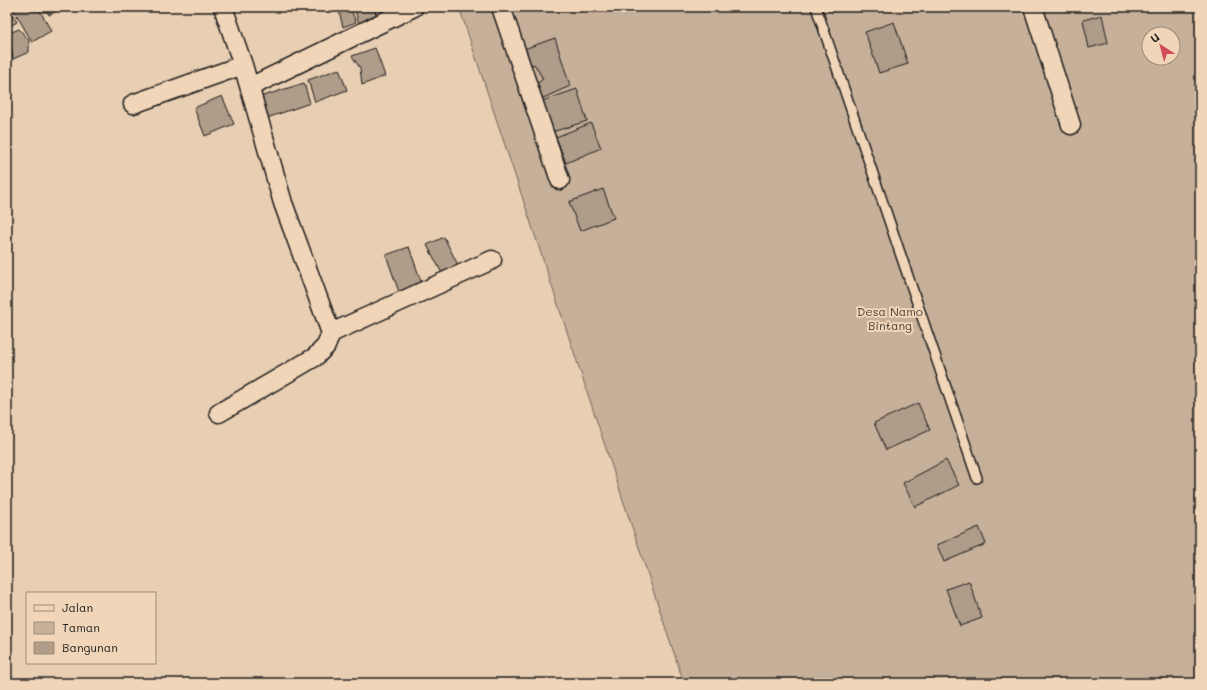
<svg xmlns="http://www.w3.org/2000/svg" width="1207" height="690" font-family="Mali,sans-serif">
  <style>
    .green { fill: #c7b099; stroke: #72665a; fill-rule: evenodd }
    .building { fill: #af9c89; stroke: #1c1c1c }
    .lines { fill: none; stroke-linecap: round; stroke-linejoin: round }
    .lane-casing { stroke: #1c1c1c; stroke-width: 12 }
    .street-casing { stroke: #1c1c1c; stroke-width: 21 }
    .lane { stroke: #f1d5b8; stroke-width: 9 }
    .street { stroke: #f1d5b8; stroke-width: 18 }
    .labels { text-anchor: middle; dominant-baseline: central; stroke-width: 4; stroke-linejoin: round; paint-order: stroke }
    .park-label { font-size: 12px; fill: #47413b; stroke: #f1d5b8 }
  </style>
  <rect width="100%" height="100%" fill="#e8ceb2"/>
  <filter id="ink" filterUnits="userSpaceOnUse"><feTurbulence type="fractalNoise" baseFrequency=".025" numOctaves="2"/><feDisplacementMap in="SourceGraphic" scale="8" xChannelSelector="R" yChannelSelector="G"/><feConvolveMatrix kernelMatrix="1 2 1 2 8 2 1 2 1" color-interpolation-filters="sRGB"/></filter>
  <g filter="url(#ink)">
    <path class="green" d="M 459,7 L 1200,7 L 1200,683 L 684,683 ZM 1149,34 L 1173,34 L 1173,58 L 1149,58 Z"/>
    <path class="building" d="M 7,7 L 8,7 L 17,22 L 7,28 Z
      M 12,7 L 38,7 L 51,31 L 32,42 Z
      M 45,7 L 64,7 L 49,15 Z
      M 338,7 L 350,7 L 356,22 L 343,27 Z
      M 354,7 L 374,7 L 377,18 L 359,24 Z
      M 1102,15 L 1108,43 L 1089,48 L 1083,20 Z
      M 894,22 L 908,64 L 879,73 L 865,32 Z
      M 19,29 L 29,40 L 29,52 L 13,59 L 11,46 L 7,41 L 7,34 Z
      M 555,38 L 570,86 L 541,99 L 535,85 L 543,79 L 535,65 L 529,64 L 524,49 Z
      M 375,48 L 385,76 L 362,85 L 360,68 L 352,56 Z
      M 339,69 L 347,90 L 315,102 L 308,80 Z
      M 304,83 L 310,103 L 267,118 L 260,97 Z
      M 577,89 L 587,121 L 552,132 L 542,101 Z
      M 222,96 L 234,124 L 205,136 L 194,108 Z
      M 591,123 L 601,148 L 566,163 L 556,137 Z
      M 603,189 L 614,218 L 580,231 L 569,202 Z
      M 444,237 L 460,269 L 444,277 L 427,245 Z
      M 409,247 L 423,287 L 400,295 L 386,255 Z
      M 918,403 L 930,430 L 886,450 L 874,423 Z
      M 946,460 L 959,485 L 915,507 L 903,483 Z
      M 979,527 L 986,544 L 944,562 L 937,545 Z
      M 969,581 L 982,618 L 960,626 L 946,589 Z"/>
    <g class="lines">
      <g class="lane-casing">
        <path id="lane" d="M 816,7 L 977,478"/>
      </g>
      <g class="street-casing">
        <path id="street" d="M 501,7 L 560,180
          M 1033,7 L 1071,125
          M 250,87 L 414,7
          M 133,104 L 243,65
          M 331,333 L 492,260
          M 219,413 L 315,357 L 326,346 L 331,333 L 283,203 L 243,65 L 223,7"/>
      </g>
      <use href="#lane" class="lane"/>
      <use href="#street" class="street"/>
    </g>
  </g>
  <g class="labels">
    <g class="park-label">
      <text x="890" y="311">Desa Namo<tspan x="890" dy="14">Bintang</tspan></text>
    </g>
  </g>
  <rect width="1207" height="690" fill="none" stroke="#f1d5b8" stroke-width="24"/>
  <rect x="12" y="12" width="1183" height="666" fill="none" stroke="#1c1c1c" stroke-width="1.5" filter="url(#ink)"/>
  <rect x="26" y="592" width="130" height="72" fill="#f1d5b8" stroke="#9c8b7a"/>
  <rect x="34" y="605" width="20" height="6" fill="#f1d5b8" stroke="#9c8b7a"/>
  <text x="62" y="612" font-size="12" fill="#1c1c1c">Jalan</text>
  <rect x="34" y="622" width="20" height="12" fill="#c7b099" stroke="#9c8b7a"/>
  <text x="62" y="632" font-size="12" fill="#1c1c1c">Taman</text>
  <rect x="34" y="642" width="20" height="12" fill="#af9c89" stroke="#9c8b7a"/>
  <text x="62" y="652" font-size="12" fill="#1c1c1c">Bangunan</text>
  <g transform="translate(1161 46) rotate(324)"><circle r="19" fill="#f1d5b8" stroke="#9c8b7a"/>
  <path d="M0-3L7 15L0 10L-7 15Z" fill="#d1495b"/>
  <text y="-6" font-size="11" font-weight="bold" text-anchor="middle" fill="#1c1c1c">U</text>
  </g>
</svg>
